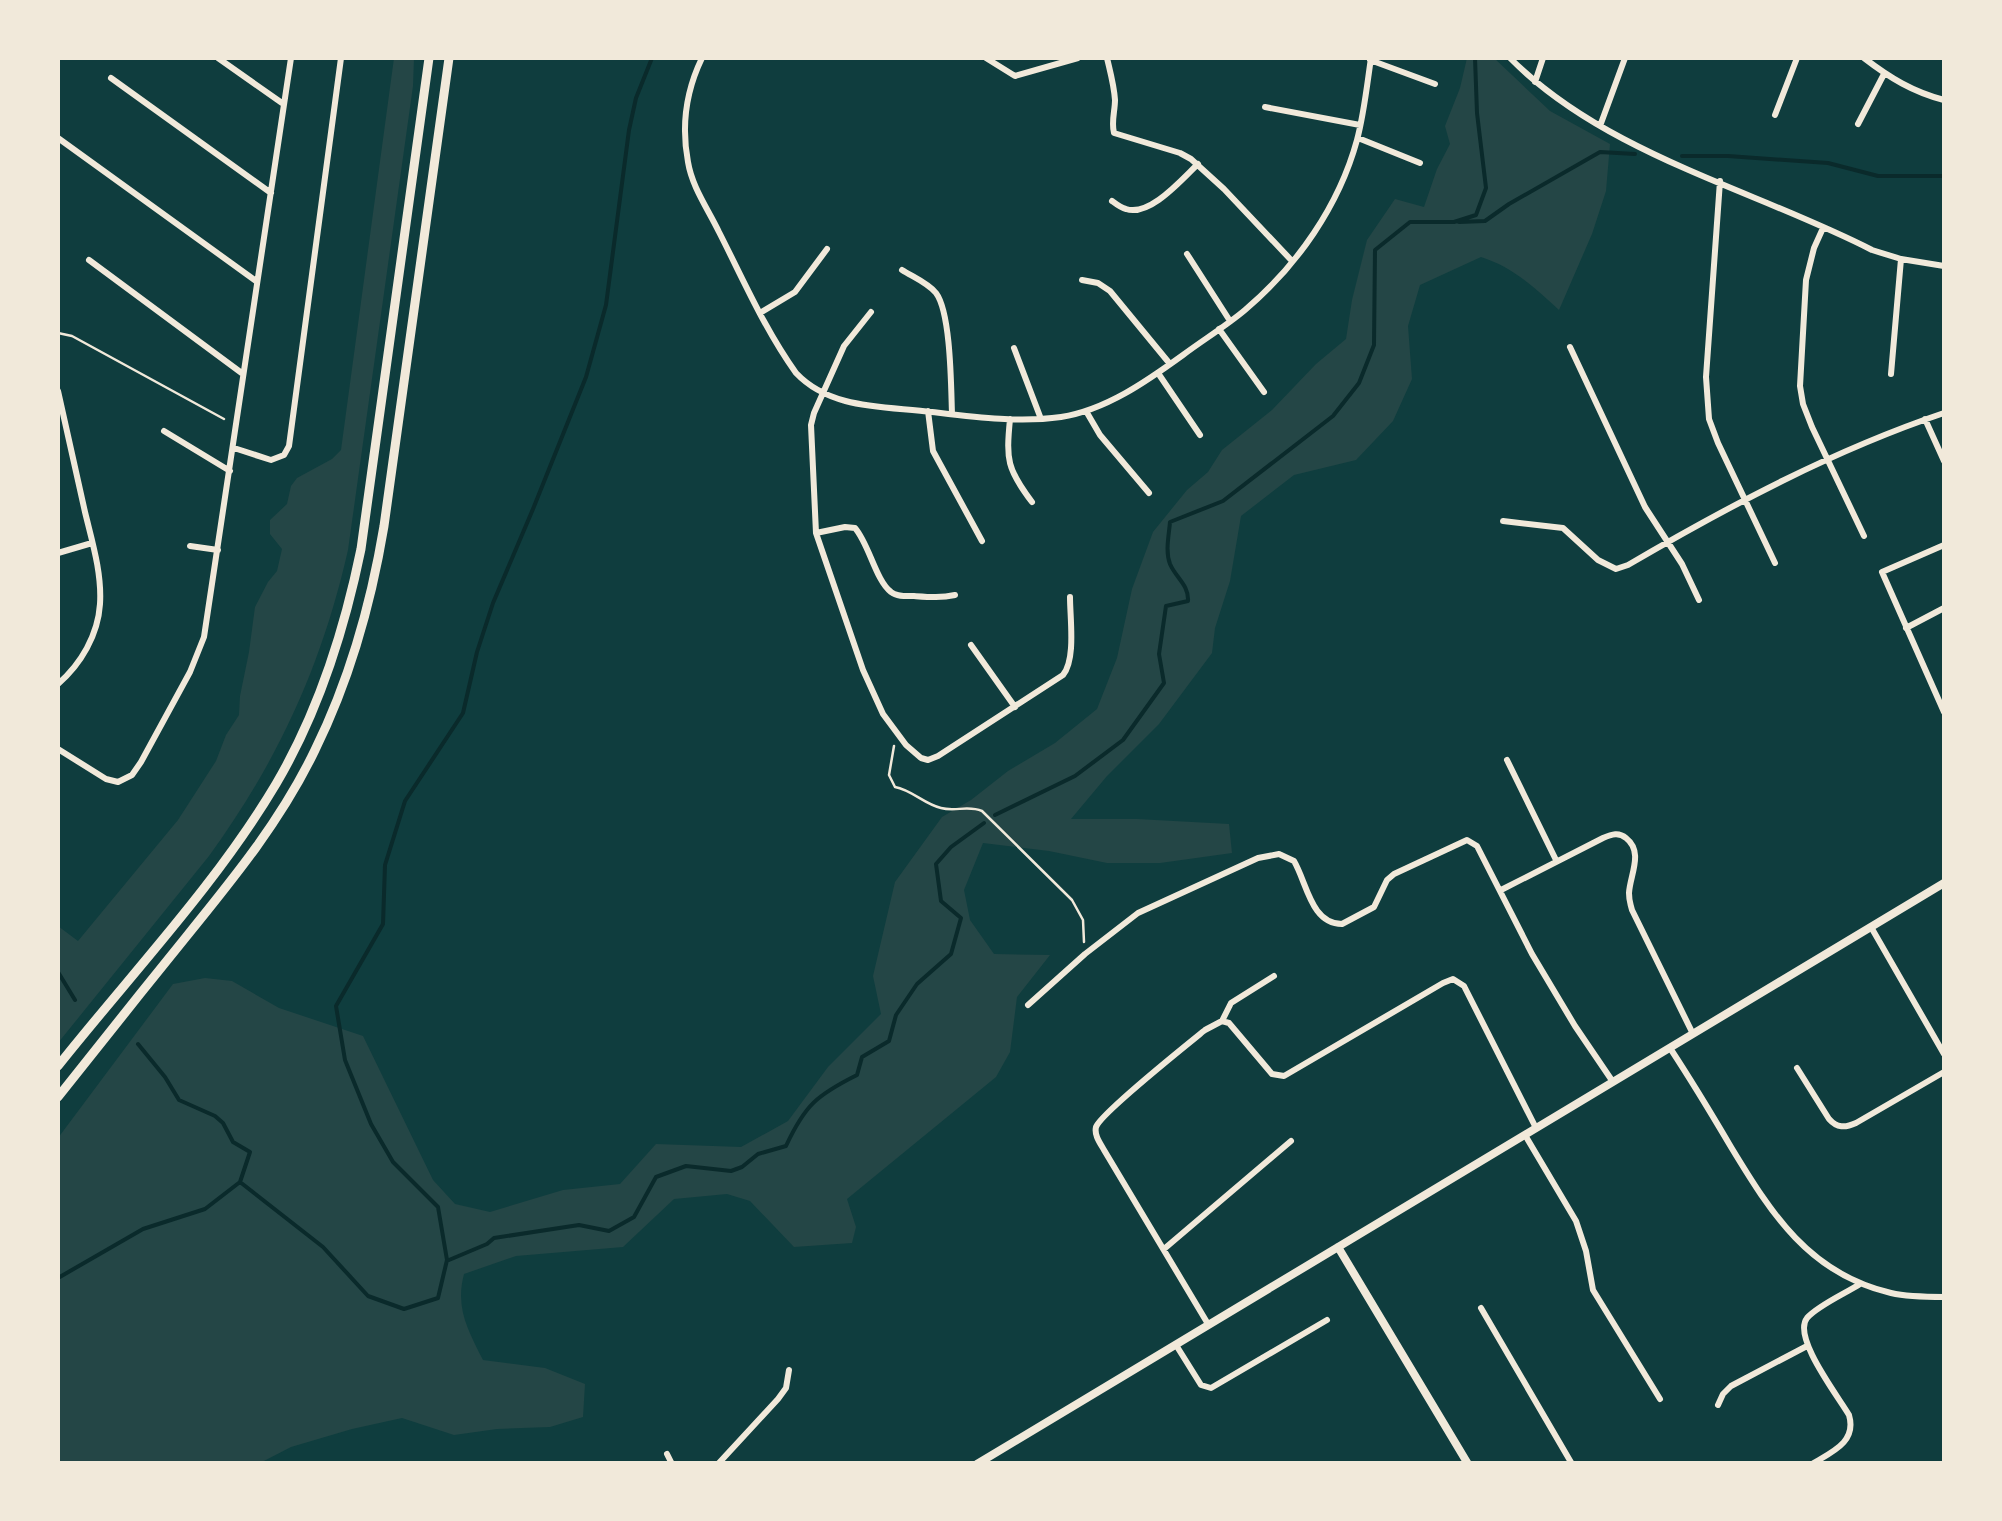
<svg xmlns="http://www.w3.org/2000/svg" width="2002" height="1521" font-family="'Alegreya Sans',sans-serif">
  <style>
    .green { fill: #244646 }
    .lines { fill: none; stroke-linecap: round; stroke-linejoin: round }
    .stream { stroke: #0a2a2b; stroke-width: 4 }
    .path { stroke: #f1e9da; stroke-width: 2.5 }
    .minor { stroke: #f1e9da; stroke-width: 6 }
    .tertiary { stroke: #f1e9da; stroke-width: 8 }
    .primary { stroke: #f1e9da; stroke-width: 9 }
  </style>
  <rect width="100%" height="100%" fill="#0f3d3e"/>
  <path class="green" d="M 394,58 L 414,58 L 413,86 L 348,550 C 322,665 278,761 209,856 L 58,1043 L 58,926 L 78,941 L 178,820 L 216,761 L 226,735 L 239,715 L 240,696 L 249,652 L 255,607 L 268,582 L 277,571 L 282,549 L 270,534 L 270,520 L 287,504 L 291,486 L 297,478 L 332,459 L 341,450 Z
    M 1467,58 L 1494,58 L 1550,111 L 1610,144 L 1606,191 L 1592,234 L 1559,310 C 1535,288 1513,267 1481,257 L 1420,285 L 1408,326 L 1412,379 L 1393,421 L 1356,460 L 1294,475 L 1241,516 L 1230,581 L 1215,628 L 1212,653 L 1159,724 L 1107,776 L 1071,819 L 1137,819 L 1229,824 L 1232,853 L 1160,863 L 1107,863 L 1049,851 L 983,843 L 964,890 L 970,920 L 994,954 L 1050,955 L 1017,997 L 1010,1052 L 996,1077 L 847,1199 L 856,1227 L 852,1243 L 794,1247 L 750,1201 L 727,1194 L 674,1199 L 623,1247 L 516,1256 L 464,1274 C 455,1308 468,1330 483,1360 L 545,1368 L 585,1384 L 583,1417 L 550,1427 L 497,1429 L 454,1435 L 402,1418 L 352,1429 L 291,1447 L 260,1463 L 58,1463 L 58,1138 L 173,984 L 205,978 L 232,981 L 279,1008 L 363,1036 L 433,1180 L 455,1204 L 490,1212 L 563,1190 L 620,1184 L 656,1144 L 741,1147 L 788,1121 L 828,1067 L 881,1014 L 873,976 L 895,882 L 942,817 L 971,800 L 1008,771 L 1055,743 L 1097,709 L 1117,658 L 1132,589 L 1153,532 L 1187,490 L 1208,472 L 1222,450 L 1272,410 L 1316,364 L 1346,339 L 1352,300 L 1367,240 L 1395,199 L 1424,207 L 1437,169 L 1450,144 L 1445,126 L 1460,88 Z"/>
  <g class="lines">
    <path class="stream" d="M 1682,156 L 1728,156 L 1828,163 L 1878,176 L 1944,176
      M 1459,222 L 1485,221 L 1509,204 L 1600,152 L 1635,154
      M 995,815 L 1075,776 L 1123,740 L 1164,683 L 1159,654 L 1166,606 L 1188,601 C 1189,585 1176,578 1170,564 C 1165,551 1169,535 1170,522 L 1223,501 L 1333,416 L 1359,383 L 1374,345 L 1375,250 L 1410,222 L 1454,222 L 1476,215 L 1486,188 L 1477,113 L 1475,58
      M 58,972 L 75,1000
      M 138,1044 L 165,1077 L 179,1100 L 215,1116 L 223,1123 L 233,1142 L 250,1152 L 240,1182
      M 449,1260 L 487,1244 L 494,1238 L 579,1225 L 609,1231 L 634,1217 L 656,1177 L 686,1166 L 731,1171 L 742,1167 L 758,1154 L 786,1146 C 805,1105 817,1095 857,1075 L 862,1057 L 889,1041 L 896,1015 L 917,984 L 951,954 L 961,918 L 941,901 L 936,864 L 951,847 L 984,823
      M 58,1278 L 143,1229 L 205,1209 L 240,1182 L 323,1247 L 368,1296 L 404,1309 L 438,1298 L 447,1260 L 438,1207 L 393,1162 L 371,1124 L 345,1060 L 336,1006 L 383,924 L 385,865 L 405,801 L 463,713 L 477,652 L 493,603 L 533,509 L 586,377 L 606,305 L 629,130 L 636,98 L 652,58"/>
    <path class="path" d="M 58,333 L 72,336 L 224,419
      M 894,746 L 889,775 L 895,787 C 912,790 924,804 941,808 C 955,812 968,805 982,811 L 1072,900 L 1083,920 L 1084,942"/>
    <path class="minor" d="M 218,58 L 282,103
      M 702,58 C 686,91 681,125 688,162 C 692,187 708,209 719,232 C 743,279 765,330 796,373 C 831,410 885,406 932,412 C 974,417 1019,423 1061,417 C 1106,410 1147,381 1183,355 C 1203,340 1226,326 1245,310 C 1297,266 1339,206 1357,140 C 1364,114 1367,85 1371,58
      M 986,58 L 1015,76 L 1078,58
      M 1107,58 C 1110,71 1114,85 1115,100 C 1115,111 1111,122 1114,133 L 1180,153 L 1191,159 L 1224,189 L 1292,261
      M 1510,58 C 1605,154 1753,189 1872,250 L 1901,259 L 1944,266
      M 1864,58 C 1890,78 1913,92 1944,100
      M 1370,60 L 1435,84
      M 111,78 L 271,193
      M 1535,82 L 1543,58
      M 1265,107 L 1360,125
      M 1775,115 L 1797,58
      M 1858,124 L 1884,74
      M 1600,126 L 1625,58
      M 58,138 L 256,281
      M 1358,138 L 1420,163
      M 1720,181 L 1706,377 L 1709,419 L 1718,443 L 1775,563
      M 1112,201 C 1116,204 1121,208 1126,209 C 1150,217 1182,179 1198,164
      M 1823,228 L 1814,248 L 1806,280 L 1800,386 L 1803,404 L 1812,427 L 1864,536
      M 1187,254 L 1230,321
      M 89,260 L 243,374
      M 902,270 C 913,277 928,283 936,293 C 951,313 951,387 952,414
      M 1082,280 L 1098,283 L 1110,291 L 1170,364
      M 871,312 L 844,346 L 814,413 L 811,425 L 816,533 L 863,670 L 883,714 L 906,745 L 921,758 L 928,760 L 938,756 L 1063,675 C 1076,659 1070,619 1070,597
      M 760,313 L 795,292 L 827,249
      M 1219,329 L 1264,392
      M 1570,347 L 1645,507 L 1682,564 L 1699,600
      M 1014,348 L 1041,419
      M 1158,373 L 1200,435
      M 1891,374 L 1901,259
      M 58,391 C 67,431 76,472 85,512 C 92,541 102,573 100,604 C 98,635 81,664 58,684
      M 928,411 L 933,451 L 982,541
      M 1086,411 L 1100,435 L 1149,493
      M 1010,419 C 1006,460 1007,469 1032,502
      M 1925,419 L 1944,461
      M 164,431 L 230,471
      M 234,448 L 271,460 L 284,455 L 289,446 L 341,58
      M 1503,521 L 1563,528 L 1598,560 L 1616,569 L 1628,565 C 1729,506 1834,450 1944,413
      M 816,533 L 845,527 L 855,528 C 869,544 876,581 891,592 C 897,597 907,596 914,596 C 929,597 941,598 955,595
      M 1944,545 L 1882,572 L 1944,712
      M 190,546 L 218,550
      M 58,553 L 92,543
      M 1906,628 L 1944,608
      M 971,645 L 1015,707
      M 58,749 L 106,779 L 118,782 L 132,775 L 141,762 L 190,672 L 204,637 L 291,58
      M 1507,760 L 1556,860
      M 1501,890 L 1603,838 C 1612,834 1619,832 1626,838 C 1644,852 1630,875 1629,893 C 1629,901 1630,902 1632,910 L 1693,1034
      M 1871,927 L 1944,1054
      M 1028,1005 L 1085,954 L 1138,913 L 1258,858 L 1279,854 L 1294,861 C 1307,883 1311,924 1342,924 L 1374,907 L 1387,880 L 1394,874 L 1467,840 L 1477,846 L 1532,954 L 1575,1026 L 1613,1082
      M 1222,1021 L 1231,1003 L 1274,976
      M 1670,1048 C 1691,1080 1711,1113 1731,1147 C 1771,1213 1809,1274 1891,1293 C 1908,1297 1927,1297 1944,1297
      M 1797,1068 L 1829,1119 C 1837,1128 1845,1128 1856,1123 L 1944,1072
      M 1525,1135 L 1576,1221 L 1586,1251 L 1593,1290 L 1660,1399
      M 1164,1249 L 1291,1141
      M 1481,1308 L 1572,1464
      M 1208,1324 L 1104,1150 C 1100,1143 1094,1135 1096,1127 C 1100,1114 1189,1043 1205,1030 L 1222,1021 L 1229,1023 L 1272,1074 L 1284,1076 L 1443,983 L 1453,979 L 1464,986 L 1536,1128
      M 1176,1345 L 1201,1385 L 1211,1388 L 1327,1320
      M 1718,1405 L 1723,1394 L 1731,1386 L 1807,1346
      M 667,1454 L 672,1464
      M 718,1464 L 778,1399 L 786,1388 L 789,1370
      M 1812,1464 C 1832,1452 1857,1442 1849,1415 C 1838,1396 1792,1337 1807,1318 C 1817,1306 1846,1293 1860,1284"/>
    <path class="tertiary" d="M 1338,1247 L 1468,1464
      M 977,1464 L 1944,883"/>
    <path class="primary" d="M 58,1066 C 131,974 216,885 276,784 C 319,711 344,632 361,549 L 429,58
      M 58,1097 C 100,1044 143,990 186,937 C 234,878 282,819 315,750 C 350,679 371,604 384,526 L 449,58"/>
  </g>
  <rect width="2002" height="1521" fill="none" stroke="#f1e9da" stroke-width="120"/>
</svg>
